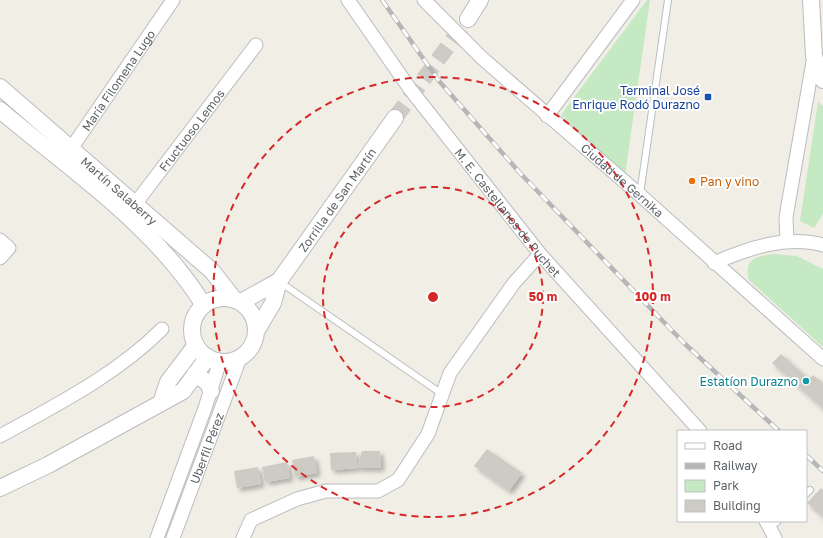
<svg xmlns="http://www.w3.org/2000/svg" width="823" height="538" font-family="'Golos Text',sans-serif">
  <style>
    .green { fill: #c5e9c2 }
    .building { fill: #cecbc5; filter: url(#shadow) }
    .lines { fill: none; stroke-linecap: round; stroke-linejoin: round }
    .tertiary-tunnel { stroke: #cccbc6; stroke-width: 16; stroke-dasharray: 16 8; stroke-linecap: butt }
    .service-casing { stroke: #b9bcc0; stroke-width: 8 }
    .minor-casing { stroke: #b9bcc0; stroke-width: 15 }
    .tertiary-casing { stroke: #b9bcc0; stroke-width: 18 }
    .service { stroke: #fff; stroke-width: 6 }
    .minor { stroke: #fff; stroke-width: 13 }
    .tertiary { stroke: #fff; stroke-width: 16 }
    .rail-casing { stroke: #b5b6b7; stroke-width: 4.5 }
    .rail { stroke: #fff; stroke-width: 3; stroke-dasharray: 9; stroke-linecap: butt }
    .ring { fill: none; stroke: #d62828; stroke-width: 2; stroke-dasharray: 7 5 }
    .transit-dot { fill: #1a4fb4; stroke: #fff; stroke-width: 1.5 }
    .food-dot { fill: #e8710a; stroke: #fff; stroke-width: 1.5 }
    .culture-dot { fill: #0f9aa8; stroke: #fff; stroke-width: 1.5 }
    .labels { text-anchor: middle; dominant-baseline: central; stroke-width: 4; stroke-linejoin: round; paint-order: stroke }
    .street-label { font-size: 12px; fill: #5e6367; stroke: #fff }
    .transit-label { font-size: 12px; fill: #164399; stroke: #fff; text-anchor: end }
    .food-label { font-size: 12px; fill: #c56008; stroke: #fff; text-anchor: start }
    .culture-label { font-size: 12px; fill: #0d838f; stroke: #fff; text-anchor: end }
    .centre { fill: #d62828; stroke: #fff; stroke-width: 2 }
    .ring-label { font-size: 12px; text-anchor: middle; font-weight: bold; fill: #d62828; stroke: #fff; stroke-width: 4; stroke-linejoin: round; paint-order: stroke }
  </style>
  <defs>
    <filter id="shadow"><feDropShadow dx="3.5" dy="3.5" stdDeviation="2" flood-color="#0004"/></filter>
  </defs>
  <rect width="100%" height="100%" fill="#f1eee6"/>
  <path class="green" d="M 647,0 L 650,0 L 625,175 L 561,115 Z
    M 818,102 L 823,106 L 823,214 L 814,228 L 800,221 Z
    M 774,254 L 797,256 L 823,269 L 823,347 L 749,280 C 743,259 757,256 774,254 Z"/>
  <path class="building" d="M 781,354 L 809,379 L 813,375 L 823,383 L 823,409 L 772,363 Z
    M 487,449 L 522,473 L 509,491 L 474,466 Z
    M 362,451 L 380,451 L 381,468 L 357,468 Z
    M 356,452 L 357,468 L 331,470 L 330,453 Z
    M 314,456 L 317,473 L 295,477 L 292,460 Z
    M 287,462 L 290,478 L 265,482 L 262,467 Z
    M 258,467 L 261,484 L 237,488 L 234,471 Z
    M 821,488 L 823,490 L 823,517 L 807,503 Z"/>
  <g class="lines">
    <path class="tertiary-tunnel" d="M 395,118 L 468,19"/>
    <g class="service-casing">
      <path id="service" d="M 640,194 L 668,0
        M 280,282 L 442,394
        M 806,494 L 810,490
        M 770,528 L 778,521"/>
    </g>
    <g class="minor-casing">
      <g id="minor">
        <path id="s1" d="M 348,0 L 410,89 L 540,254 L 700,431"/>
        <path id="s2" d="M 424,0 L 482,58 L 640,195 L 823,359"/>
        <path d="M 547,116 L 633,0"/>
        <path id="s3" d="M 66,156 L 173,0"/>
        <path id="s4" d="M 129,212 L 256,45"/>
        <path d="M 0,240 L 9,248 L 0,258"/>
        <path d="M 787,241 L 786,217 L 814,56"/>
        <path d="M 714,263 C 749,248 786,235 823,245"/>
        <path d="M 0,436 C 56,405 116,375 162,329"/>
        <path d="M 766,521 L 775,538"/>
        <path d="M 157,538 L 205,408 L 220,361"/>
        <path id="s5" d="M 173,538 L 240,358"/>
        <path d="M 243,538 L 251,520 L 297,499 L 326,491 L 378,491 L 398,480 L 428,434 L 450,373 L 514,283 L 540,254"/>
      </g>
    </g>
    <g class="tertiary-casing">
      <g id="tertiary">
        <path d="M 811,0 L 814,56 L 823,80"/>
        <path d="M 468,19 L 480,0"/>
        <path id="s6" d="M 0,87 L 212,271 L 233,298"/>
        <path d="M 0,110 C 59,160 123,204 173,263 C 184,277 195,289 203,305"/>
        <circle cx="224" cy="330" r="32"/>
        <path d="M 241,302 L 279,281"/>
        <path id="s7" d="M 257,330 L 273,303 L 279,281 L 395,118"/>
        <path d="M 195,374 L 208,383 L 211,391"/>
        <path d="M 161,403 L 168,382 L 196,345"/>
        <path d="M 0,488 L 48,465 L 183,391 L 208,357"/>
      </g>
    </g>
    <use href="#service" class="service"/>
    <use href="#minor" class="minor"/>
    <use href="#tertiary" class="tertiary"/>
    <g class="rail-casing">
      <path id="rail" d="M 382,0 L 439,81 L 520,173 L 684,343 L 779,431
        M 806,455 L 823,471"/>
    </g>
    <use href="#rail" class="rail"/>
  </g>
  <g class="ring">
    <circle cx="433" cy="297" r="110"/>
    <circle cx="433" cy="297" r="220"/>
  </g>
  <rect class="transit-dot" x="704" y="93" width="8" height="8" rx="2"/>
  <circle class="food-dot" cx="692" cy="181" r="4"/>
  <circle class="culture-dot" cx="806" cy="381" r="4"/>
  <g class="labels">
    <g class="street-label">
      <text stroke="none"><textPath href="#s3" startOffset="92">María Filomena Lugo</textPath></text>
      <text stroke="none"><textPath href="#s4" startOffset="103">Fructuoso Lemos</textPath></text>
      <text stroke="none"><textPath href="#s2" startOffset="268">Ciudad de Gernika</textPath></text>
      <text stroke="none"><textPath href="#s6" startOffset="158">Martín Salaberry</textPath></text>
      <text stroke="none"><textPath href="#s7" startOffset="154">Zorrilla de San Martín</textPath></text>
      <text stroke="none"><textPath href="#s1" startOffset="266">M. E. Castellanos de Puchet</textPath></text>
      <text stroke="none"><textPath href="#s5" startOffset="96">Uberfil Pérez</textPath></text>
    </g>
    <g class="transit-label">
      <text x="700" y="90">Terminal José<tspan x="700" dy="14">Enrique Rodó Durazno</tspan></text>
    </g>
    <g class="food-label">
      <text x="700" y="181">Pan y vino</text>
    </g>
    <g class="culture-label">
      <text x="798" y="381">Estatíon Durazno</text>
    </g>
  </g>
  <circle cx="433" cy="297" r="6" class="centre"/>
  <g class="ring-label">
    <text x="543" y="301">50 m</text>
    <text x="653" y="301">100 m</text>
  </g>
  <rect x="677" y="430" width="130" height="92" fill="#ffffff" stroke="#bfc1c2"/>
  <rect x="685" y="443" width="20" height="6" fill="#ffffff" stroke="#bfc1c2"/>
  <text x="713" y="450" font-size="12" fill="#5e6367">Road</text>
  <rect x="685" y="463" width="20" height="6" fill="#b5b6b7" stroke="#bfc1c2"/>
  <text x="713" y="470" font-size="12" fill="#5e6367">Railway</text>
  <rect x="685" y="480" width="20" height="12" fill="#c5e9c2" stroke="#bfc1c2"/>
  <text x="713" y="490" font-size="12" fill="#5e6367">Park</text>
  <rect x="685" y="500" width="20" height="12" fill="#cecbc5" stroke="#bfc1c2"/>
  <text x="713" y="510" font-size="12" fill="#5e6367">Building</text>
</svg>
